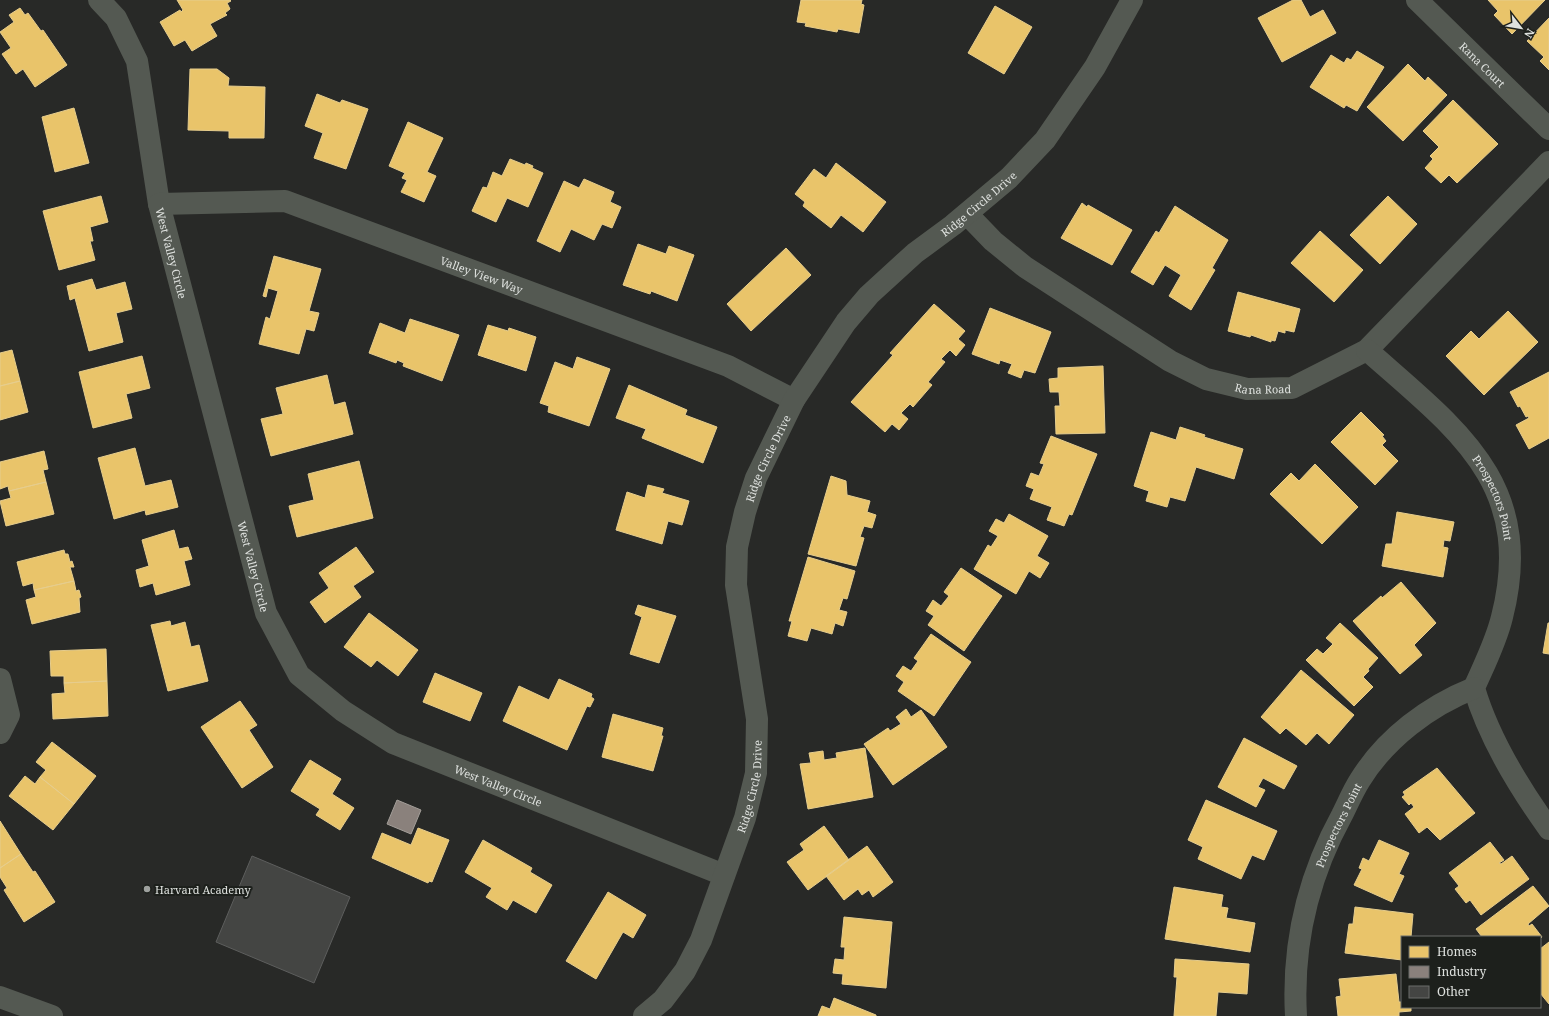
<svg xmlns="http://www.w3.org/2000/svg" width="1549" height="1016" font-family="'Noto Serif',serif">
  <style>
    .homes { fill: #e9c46a; stroke: #e6cd8d }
    .industry { fill: #8a817c; stroke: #a39e99 }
    .building { fill: #444543; stroke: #5d5e5d }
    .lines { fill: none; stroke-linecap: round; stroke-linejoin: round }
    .minor { stroke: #545952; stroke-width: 22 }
    .poi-dot { fill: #9ea19e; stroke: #1d201c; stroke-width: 1.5 }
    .labels { text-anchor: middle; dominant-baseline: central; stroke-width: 4; stroke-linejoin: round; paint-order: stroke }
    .street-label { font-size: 11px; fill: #dee1de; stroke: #1d201c }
    .poi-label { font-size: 11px; fill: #dee1de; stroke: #1d201c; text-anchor: start }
  </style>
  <rect width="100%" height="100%" fill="#282927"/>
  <path class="homes" d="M 177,0 L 230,0 L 231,1 L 227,3 L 230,9 L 225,13 L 227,15 L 210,24 L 217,36 L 192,51 L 185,40 L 174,46 L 160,22 L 180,10 L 181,12 L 183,10 Z
    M 801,0 L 862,0 L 861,4 L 864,5 L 859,33 L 838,29 L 837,32 L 805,26 L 806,23 L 797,22 Z
    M 1293,0 L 1301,0 L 1310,17 L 1323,10 L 1336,33 L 1282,62 L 1258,18 Z
    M 1488,0 L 1545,0 L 1512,34 L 1494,15 L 1498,11 Z
    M 995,6 L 1032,27 L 1004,74 L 968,53 Z
    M 20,8 L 25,15 L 28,13 L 41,31 L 43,30 L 67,65 L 35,87 L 23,69 L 16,74 L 2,54 L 11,48 L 0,32 L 14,22 L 9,15 Z
    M 1549,18 L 1549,70 L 1540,61 L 1544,57 L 1527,41 Z
    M 1357,51 L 1384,67 L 1357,111 L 1346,105 L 1344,108 L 1310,87 L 1331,55 L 1344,63 L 1347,58 L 1351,60 Z
    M 1408,64 L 1425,81 L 1428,77 L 1447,95 L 1403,141 L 1367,107 Z
    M 190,69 L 217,69 L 229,78 L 228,86 L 265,87 L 264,138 L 229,138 L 229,131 L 188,130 Z
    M 317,94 L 340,103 L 342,100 L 368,109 L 346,169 L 314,158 L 323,133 L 305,126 Z
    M 1453,100 L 1498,144 L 1457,183 L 1449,175 L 1441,183 L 1425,168 L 1433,159 L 1430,156 L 1439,147 L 1423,131 Z
    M 74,108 L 89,163 L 55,172 L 42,117 Z
    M 408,122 L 443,138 L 427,172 L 436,176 L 424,202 L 401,192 L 407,180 L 402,178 L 405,173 L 389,166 Z
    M 510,159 L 525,165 L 526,163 L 533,166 L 532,168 L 543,173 L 528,207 L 507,198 L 496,222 L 472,211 L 483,187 L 487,188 L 493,172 L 502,176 Z
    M 836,163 L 886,202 L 863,232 L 841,215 L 831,228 L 803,206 L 805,202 L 795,194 L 814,169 L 826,178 Z
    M 584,179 L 614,192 L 610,202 L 621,207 L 612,228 L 602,224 L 594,240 L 571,229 L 560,252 L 537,241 L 564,181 L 579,188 Z
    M 101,196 L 108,222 L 90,227 L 93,241 L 90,241 L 95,260 L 59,270 L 43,211 Z
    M 1388,196 L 1417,224 L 1380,264 L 1350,235 Z
    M 1082,203 L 1087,207 L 1088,205 L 1132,230 L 1112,265 L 1061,238 Z
    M 1175,206 L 1228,240 L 1212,268 L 1215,270 L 1191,310 L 1169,296 L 1181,275 L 1165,265 L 1153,285 L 1131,272 L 1156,231 L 1159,233 Z
    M 1320,231 L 1363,270 L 1334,302 L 1291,263 Z
    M 638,244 L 666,254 L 669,246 L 694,255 L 677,301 L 651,291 L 650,294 L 623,285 Z
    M 786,248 L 811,275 L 751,331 L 727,304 Z
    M 274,256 L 321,269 L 309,311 L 319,313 L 314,331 L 306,329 L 299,354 L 259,344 L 266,317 L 270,319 L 278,291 L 268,288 L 266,297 L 263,296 Z
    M 92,279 L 96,290 L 125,282 L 132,309 L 116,313 L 123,342 L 89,351 L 75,298 L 70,300 L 67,286 Z
    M 1238,292 L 1300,309 L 1294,332 L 1285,330 L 1285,333 L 1278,331 L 1275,341 L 1271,340 L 1271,342 L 1251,335 L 1250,337 L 1228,331 Z
    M 934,304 L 965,331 L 958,339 L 965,345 L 956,356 L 950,350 L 941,359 L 945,362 L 928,382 L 932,385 L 913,407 L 910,404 L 901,413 L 908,419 L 899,430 L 892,424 L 885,432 L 851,402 L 893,355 L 890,353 Z
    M 990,308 L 1051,332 L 1035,373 L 1024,370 L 1021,378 L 1008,373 L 1012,364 L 1000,360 L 999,364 L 972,354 Z
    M 1508,311 L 1538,342 L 1484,395 L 1446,356 L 1471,331 L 1479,339 Z
    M 410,319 L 459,335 L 442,381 L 403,366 L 404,363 L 397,360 L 396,363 L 369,353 L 380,323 L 405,333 Z
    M 488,325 L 508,331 L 509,328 L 536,337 L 526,371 L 478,355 Z
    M 12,350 L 20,381 L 0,386 L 0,353 Z
    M 142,356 L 150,388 L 126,394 L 132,418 L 93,428 L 79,372 Z
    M 577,357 L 610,369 L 589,426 L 548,412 L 549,406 L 540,403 L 555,362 L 573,369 Z
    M 1103,366 L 1105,433 L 1056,434 L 1055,406 L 1060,406 L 1059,392 L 1050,392 L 1049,379 L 1058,378 L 1058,368 Z
    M 1549,372 L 1549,438 L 1529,449 L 1516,425 L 1529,418 L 1528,416 L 1526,417 L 1520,406 L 1518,407 L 1510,392 Z
    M 327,375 L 334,405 L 345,402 L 353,434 L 271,456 L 261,419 L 283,414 L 276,388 Z
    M 20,381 L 28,412 L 0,420 L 0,386 Z
    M 629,385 L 687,410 L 685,415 L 717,427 L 703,463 L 642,438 L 646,429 L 616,418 Z
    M 1361,412 L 1384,435 L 1382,436 L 1386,441 L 1382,445 L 1398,461 L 1375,485 L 1331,442 Z
    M 1180,427 L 1205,435 L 1204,437 L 1243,449 L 1234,479 L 1196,467 L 1185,501 L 1170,497 L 1167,507 L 1146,501 L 1149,491 L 1134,486 L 1151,432 L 1176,440 Z
    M 1051,436 L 1097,454 L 1072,515 L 1069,514 L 1064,526 L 1047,520 L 1052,507 L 1030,499 L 1034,489 L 1026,486 L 1031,473 L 1039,476 L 1044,464 L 1040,463 Z
    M 135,448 L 145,486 L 171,480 L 178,507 L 146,515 L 145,510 L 114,519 L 98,458 Z
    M 44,451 L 48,469 L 43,470 L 46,482 L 9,491 L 8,486 L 0,489 L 0,462 Z
    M 359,461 L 373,518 L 297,537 L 289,506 L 314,500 L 308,474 Z
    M 1315,464 L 1358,507 L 1322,544 L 1270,494 L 1291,473 L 1299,481 Z
    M 831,476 L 846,481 L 847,495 L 870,501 L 867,512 L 876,515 L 872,528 L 864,526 L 860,537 L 864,538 L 856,566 L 808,554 Z
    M 46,482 L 54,514 L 6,526 L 0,501 L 11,498 L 9,491 Z
    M 648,485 L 664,489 L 662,493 L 689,501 L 682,525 L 668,521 L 662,544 L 616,530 L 627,492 L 645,498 Z
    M 1397,512 L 1454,522 L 1450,541 L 1444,540 L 1443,547 L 1448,548 L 1443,577 L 1382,566 L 1386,544 L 1392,544 Z
    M 1009,514 L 1048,536 L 1037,556 L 1049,563 L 1040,578 L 1029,571 L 1016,594 L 974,569 L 988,545 L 991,547 L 998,536 L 989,531 L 996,519 L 1004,523 Z
    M 174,530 L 179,549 L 188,547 L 192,559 L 184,561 L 190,585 L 156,595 L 153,583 L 140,587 L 136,570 L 149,566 L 142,540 Z
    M 356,547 L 374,572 L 353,586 L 361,597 L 325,623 L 310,602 L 329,588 L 319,573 Z
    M 64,550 L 65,554 L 68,554 L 70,562 L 72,561 L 74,567 L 70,567 L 74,581 L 34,590 L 33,583 L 23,586 L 17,562 Z
    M 808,557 L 855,571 L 847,599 L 843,598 L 839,610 L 847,612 L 843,626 L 835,623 L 832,634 L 811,628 L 807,641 L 788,636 L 792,621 L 789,621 Z
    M 961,568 L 1002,596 L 964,651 L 928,625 L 934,616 L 926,611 L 933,600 L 941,606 L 949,596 L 944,592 Z
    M 74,581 L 76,591 L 79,590 L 81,597 L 79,598 L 80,612 L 32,624 L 26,600 L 36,597 L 34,590 Z
    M 1401,582 L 1436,623 L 1414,645 L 1422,655 L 1400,674 L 1353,621 L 1381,596 L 1382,598 Z
    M 638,605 L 676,616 L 659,663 L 630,654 L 642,617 L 635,614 Z
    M 369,613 L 418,650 L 398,676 L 377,660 L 371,667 L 344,647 Z
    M 170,621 L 171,626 L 185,622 L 191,647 L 199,645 L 208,681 L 168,691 L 151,625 Z
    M 1340,623 L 1378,658 L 1368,669 L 1369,671 L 1363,677 L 1373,687 L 1354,706 L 1306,660 L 1317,649 L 1323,654 L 1333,644 L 1326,638 Z
    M 1548,623 L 1549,623 L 1549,654 L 1543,653 Z
    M 931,634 L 971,662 L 934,716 L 898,691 L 904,682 L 896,676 L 903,666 L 911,671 L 918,661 L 914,658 Z
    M 106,649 L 107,681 L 64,683 L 64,676 L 51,676 L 50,651 Z
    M 1301,670 L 1354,715 L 1329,744 L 1317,733 L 1306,745 L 1286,728 L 1280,734 L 1261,717 Z
    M 435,673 L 482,693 L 470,721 L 423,702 Z
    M 559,679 L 592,694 L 591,697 L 594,699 L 590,707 L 587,706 L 567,750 L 503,721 L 519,686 L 549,700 Z
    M 107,681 L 108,716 L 53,719 L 52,694 L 65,693 L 64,683 Z
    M 240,701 L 257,725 L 249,730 L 273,767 L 242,788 L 201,727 Z
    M 906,709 L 911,717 L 921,710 L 947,747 L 893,785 L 864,744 L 888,728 L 890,731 L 901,724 L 896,717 Z
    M 613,714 L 663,728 L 661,736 L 663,736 L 653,771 L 602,757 Z
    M 1244,738 L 1297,766 L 1284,789 L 1263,778 L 1258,787 L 1265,790 L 1256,807 L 1218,787 Z
    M 52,742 L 96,776 L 74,804 L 40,777 L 46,770 L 36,762 Z
    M 865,748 L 873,797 L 808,809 L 800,764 L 811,763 L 809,753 L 823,751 L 824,760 L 837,758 L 836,753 Z
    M 310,760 L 341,779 L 332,794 L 354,808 L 340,830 L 316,815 L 320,809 L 291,791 Z
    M 1437,768 L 1475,813 L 1440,840 L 1427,827 L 1419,833 L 1405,814 L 1414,807 L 1411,803 L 1409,805 L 1402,797 L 1405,795 L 1403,792 Z
    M 25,776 L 35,784 L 40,777 L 74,804 L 53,830 L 9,796 Z
    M 1206,800 L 1277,831 L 1264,860 L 1252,855 L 1241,879 L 1198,859 L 1203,847 L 1188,840 Z
    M 0,821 L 21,854 L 0,868 Z
    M 824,826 L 849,860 L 808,890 L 787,862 L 804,850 L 800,844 Z
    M 418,828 L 449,840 L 432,882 L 429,881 L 428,883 L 372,858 L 382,833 L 411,845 Z
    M 483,840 L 532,868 L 530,872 L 552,885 L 536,913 L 513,900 L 507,910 L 486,897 L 492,888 L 465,872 Z
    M 1379,840 L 1409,853 L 1399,874 L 1404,876 L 1392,902 L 1354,885 L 1362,869 L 1359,868 L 1363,858 L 1369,861 Z
    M 1490,842 L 1504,860 L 1499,863 L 1501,864 L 1512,856 L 1529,879 L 1481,915 L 1470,900 L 1466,903 L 1455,889 L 1459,886 L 1449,873 Z
    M 867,846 L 893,882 L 873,897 L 869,890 L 862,895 L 858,889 L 844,900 L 826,876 Z
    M 21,854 L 33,872 L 35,871 L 55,902 L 24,922 L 4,890 L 7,888 L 0,877 L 0,868 Z
    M 1533,886 L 1549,906 L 1528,924 L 1529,926 L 1532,924 L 1542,937 L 1540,939 L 1540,937 L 1482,937 L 1476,929 Z
    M 1174,887 L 1223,895 L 1221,907 L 1228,908 L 1226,918 L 1255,923 L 1250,952 L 1165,939 Z
    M 608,892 L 646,915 L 633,938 L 623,932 L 596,979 L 566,961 Z
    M 1355,907 L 1413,914 L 1411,937 L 1402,937 L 1402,960 L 1345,953 L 1349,924 L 1353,924 Z
    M 844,917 L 892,922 L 886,988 L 842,984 L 843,974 L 833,973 L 835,959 L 844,960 L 845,947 L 841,947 Z
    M 1549,942 L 1549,1004 L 1540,993 L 1540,949 Z
    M 1175,959 L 1249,964 L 1247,994 L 1218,992 L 1216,1016 L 1174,1016 L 1177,977 L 1174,977 Z
    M 1396,974 L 1399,1002 L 1402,1002 L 1402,1007 L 1411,1007 L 1411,1011 L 1399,1012 L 1399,1016 L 1338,1016 L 1336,997 L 1341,996 L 1339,979 Z
    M 834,998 L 876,1015 L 876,1016 L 818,1016 L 822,1006 L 830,1009 Z"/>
  <path class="industry" d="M 397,800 L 421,810 L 411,834 L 387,824 Z"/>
  <path class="building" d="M 252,856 L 350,897 L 314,983 L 216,942 Z"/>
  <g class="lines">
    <g class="minor">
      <path id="s1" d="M 99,0 L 116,18 L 137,61 L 159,204 L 266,613 L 299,675 L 343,711 L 393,743 L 724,875"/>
      <path id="s2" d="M 1417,0 L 1549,129"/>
      <path id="s3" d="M 159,204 L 285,201 L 728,366 L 794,400"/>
      <path id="s4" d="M 967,214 L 993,241 L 1025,267 L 1170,361 L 1206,379 L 1247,389 L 1292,388 L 1367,350 L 1549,162"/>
      <path id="s5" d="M 1367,350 C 1456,429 1536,483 1502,617 C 1496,642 1484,665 1474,688 C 1489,739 1518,786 1549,829"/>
      <path d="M 0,679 L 9,715 L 0,733"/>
      <path d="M 0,997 L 52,1016"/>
      <path id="s6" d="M 644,1016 L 663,1000 L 685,971 L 701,940 L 745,818 L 756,773 L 757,719 L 736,585 L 737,547 L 745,512 L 756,478 L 794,400 L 846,322 L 869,295 L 915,253 L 953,225 L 1009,178 L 1045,140 L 1095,67 L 1132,0"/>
      <path id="s7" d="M 1296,1016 C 1292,945 1308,877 1342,815 C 1348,803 1353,791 1360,780 C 1386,738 1429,706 1474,688"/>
    </g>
  </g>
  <circle class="poi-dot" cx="147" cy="889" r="4"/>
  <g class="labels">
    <g class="street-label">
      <text stroke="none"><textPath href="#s2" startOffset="92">Rana Court</textPath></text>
      <text stroke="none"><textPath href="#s6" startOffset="930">Ridge Circle Drive</textPath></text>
      <text stroke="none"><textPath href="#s1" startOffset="268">West Valley Circle</textPath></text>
      <text stroke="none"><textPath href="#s3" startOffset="336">Valley View Way</textPath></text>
      <text stroke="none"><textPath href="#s4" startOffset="350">Rana Road</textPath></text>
      <text stroke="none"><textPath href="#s6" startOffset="594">Ridge Circle Drive</textPath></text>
      <text stroke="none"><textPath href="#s5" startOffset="198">Prospectors Point</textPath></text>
      <text stroke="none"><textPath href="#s1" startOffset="592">West Valley Circle</textPath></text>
      <text stroke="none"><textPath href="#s1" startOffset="940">West Valley Circle</textPath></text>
      <text stroke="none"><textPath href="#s6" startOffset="258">Ridge Circle Drive</textPath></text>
      <text stroke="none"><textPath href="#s7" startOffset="198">Prospectors Point</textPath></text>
    </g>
    <g class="poi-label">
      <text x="155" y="889">Harvard Academy</text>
    </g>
  </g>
  <rect x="1401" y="936" width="140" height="72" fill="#1d201c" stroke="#6a6d6a"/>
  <rect x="1409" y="946" width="20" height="12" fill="#e9c46a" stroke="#6a6d6a"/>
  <text x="1437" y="956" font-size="12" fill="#dee1de">Homes</text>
  <rect x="1409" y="966" width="20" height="12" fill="#8a817c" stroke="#6a6d6a"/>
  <text x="1437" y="976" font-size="12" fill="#dee1de">Industry</text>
  <rect x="1409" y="986" width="20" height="12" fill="#444543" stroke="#6a6d6a"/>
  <text x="1437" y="996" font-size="12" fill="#dee1de">Other</text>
  <g transform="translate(1521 28) rotate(121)" stroke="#1d201c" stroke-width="3" paint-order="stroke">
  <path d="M0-3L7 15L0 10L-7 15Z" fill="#dee1de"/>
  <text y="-6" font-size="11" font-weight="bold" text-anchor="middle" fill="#dee1de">N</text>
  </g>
</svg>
